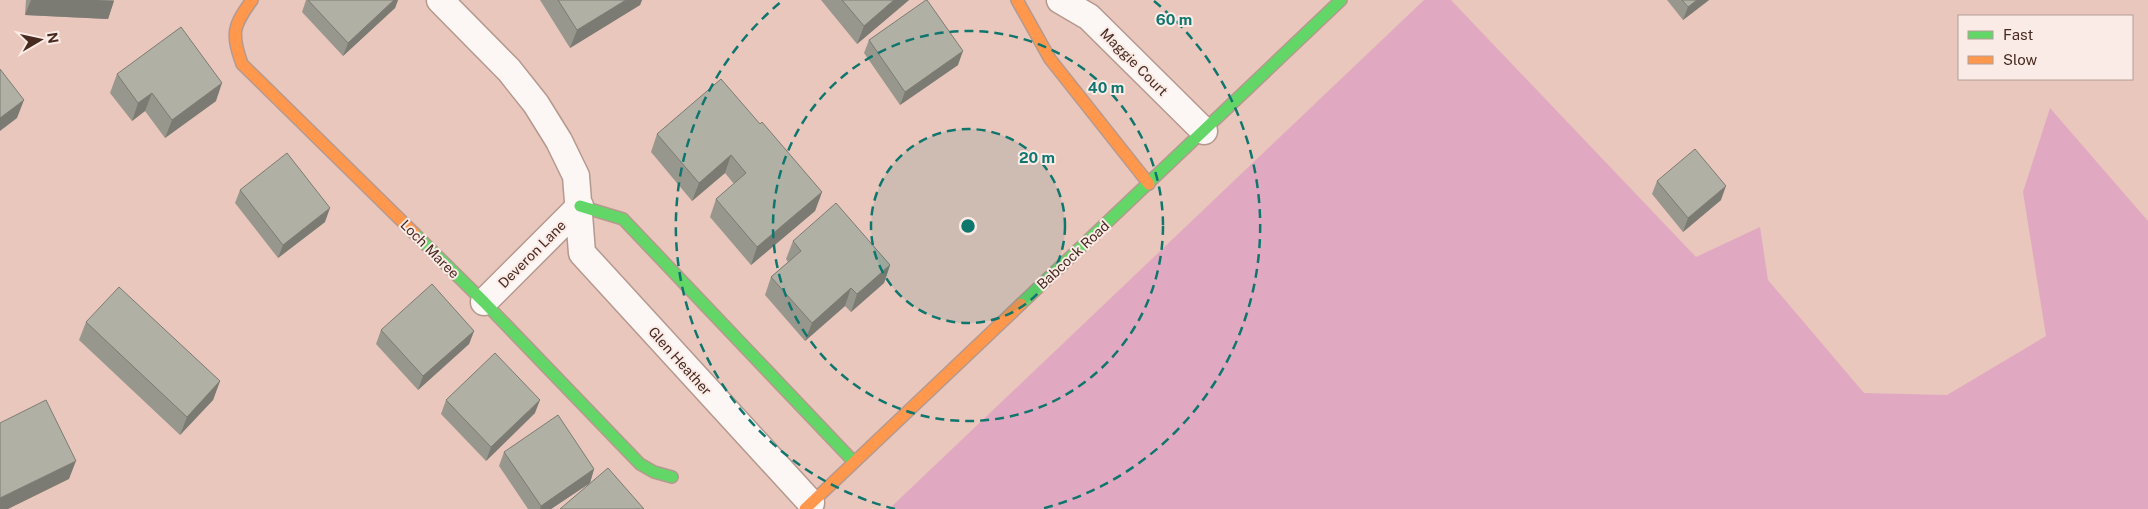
<svg xmlns="http://www.w3.org/2000/svg" width="2148" height="509" font-family="'Public Sans',sans-serif">
  <style>
    .green { fill: #e1a9c1 }
    .lines { fill: none; stroke-linecap: round; stroke-linejoin: round }
    .street-casing { stroke: #b5998f; stroke-width: 29 }
    .fast-casing { stroke: #b5998f; stroke-width: 14 }
    .slow-casing { stroke: #b5998f; stroke-width: 14 }
    .street { stroke: #fcf7f5; stroke-width: 26 }
    .fast { stroke: #63d668; stroke-width: 11 }
    .slow { stroke: #ff974d; stroke-width: 11 }
    .wall { fill: #98978d }
    .shaded-wall { fill: #7c7b73 }
    .building { fill: #b1b0a4; stroke: #7c7b73 }
    .ring { fill: none; stroke: #0f766e; stroke-width: 2.5; stroke-dasharray: 9 6 }
    .labels { text-anchor: middle; dominant-baseline: central; stroke-width: 4; stroke-linejoin: round; paint-order: stroke }
    .street-label { font-size: 14px; fill: #472a20; stroke: #fbebe6 }
    .centre { fill: #0f766e; stroke: #fbebe6; stroke-width: 2.5 }
    .ring-label { font-size: 15px; text-anchor: middle; font-weight: bold; fill: #0f766e; stroke: #fbebe6; stroke-width: 4; stroke-linejoin: round; paint-order: stroke }
  </style>
  <rect width="100%" height="100%" fill="#e9c7bc"/>
  <path class="green" d="M 1424,0 L 1451,0 L 1696,257 L 1760,227 L 1768,280 L 1864,393 L 1947,395 L 2046,336 L 2023,192 L 2050,108 L 2148,221 L 2148,509 L 889,509 Z"/>
  <g class="lines">
    <g class="street-casing">
      <path id="street" d="M 440,0 L 509,70 L 536,104 L 559,141 L 576,176 L 582,253 L 811,503
        M 1060,0 L 1089,17 L 1204,131
        M 484,302 L 580,206"/>
    </g>
    <g class="fast-casing">
      <path id="fast" d="M 580,206 L 623,219 L 854,462
        M 414,233 L 484,302 L 640,464 L 654,472 L 672,477
        M 1021,304 L 1341,0"/>
    </g>
    <g class="slow-casing">
      <path id="slow" d="M 252,0 C 233,26 231,33 242,64 L 414,233
        M 1017,0 L 1050,59 L 1149,184
        M 805,509 L 1021,304"/>
    </g>
    <use href="#street" class="street"/>
    <use href="#fast" class="fast"/>
    <use href="#slow" class="slow"/>
  </g>
  <path class="wall" d="M 26,0 L 114,0 L 108,19 L 25,15 Z
    M 306,0 L 398,0 L 395,8 L 343,56 L 302,12 Z
    M 540,0 L 642,0 L 640,5 L 570,48 Z
    M 821,0 L 909,0 L 857,44 Z
    M 1667,0 L 1709,0 L 1683,20 Z
    M 869,40 L 958,65 L 900,105 L 864,53 Z
    M 117,74 L 216,101 L 165,138 L 145,111 L 132,121 L 110,93 Z
    M 760,124 L 822,192 L 815,211 L 751,265 L 710,217 L 716,199 L 734,184 L 725,173 L 692,201 L 651,152 L 657,134 Z
    M 1657,181 L 1721,200 L 1683,232 L 1652,194 Z
    M 240,190 L 325,222 L 278,258 L 235,203 Z
    M 793,241 L 890,265 L 884,283 L 851,312 L 845,306 L 805,341 L 765,295 L 771,277 L 788,262 L 786,259 Z
    M 86,322 L 220,381 L 213,400 L 180,435 L 79,340 Z
    M 381,330 L 474,331 L 469,344 L 418,390 L 376,344 Z
    M 446,400 L 535,413 L 486,461 L 441,414 Z
    M 504,452 L 594,469 L 590,483 L 551,509 L 528,509 L 499,466 Z"/>
  <path class="shaded-wall" d="M 31,0 L 97,0 L 114,1 L 108,19 L 25,15 Z
    M 394,0 L 398,0 L 395,8 L 343,56 L 348,43 Z
    M 626,0 L 642,0 L 640,5 L 570,48 L 577,30 Z
    M 894,0 L 909,0 L 857,44 L 864,26 Z
    M 1697,0 L 1709,0 L 1683,20 L 1688,7 Z
    M 963,51 L 958,65 L 900,105 L 905,92 Z
    M 222,83 L 216,101 L 165,138 L 172,120 Z
    M 152,93 L 145,111 L 132,121 L 138,103 Z
    M 24,100 L 17,118 L 0,131 L 0,118 Z
    M 731,155 L 725,173 L 692,201 L 699,183 Z
    M 1726,186 L 1721,200 L 1683,232 L 1688,218 Z
    M 822,192 L 815,211 L 751,265 L 757,247 Z
    M 330,208 L 325,222 L 278,258 L 283,245 Z
    M 890,265 L 884,283 L 851,312 L 857,294 Z
    M 851,288 L 845,306 L 805,341 L 812,323 Z
    M 474,331 L 469,344 L 418,390 L 423,376 Z
    M 220,381 L 213,400 L 180,435 L 187,417 Z
    M 540,400 L 535,413 L 486,461 L 491,447 Z
    M 76,461 L 69,479 L 8,509 L 0,509 L 0,498 Z
    M 594,469 L 590,483 L 551,509 L 540,509 L 541,506 Z"/>
  <path class="building" d="M 308,0 L 394,0 L 348,43 Z
    M 558,0 L 626,0 L 577,30 Z
    M 842,0 L 894,0 L 864,26 Z
    M 926,0 L 927,0 L 963,51 L 905,92 L 869,40 Z
    M 1682,0 L 1697,0 L 1688,7 Z
    M 181,27 L 222,83 L 172,120 L 152,93 L 138,103 L 117,74 Z
    M 0,69 L 24,100 L 0,118 Z
    M 721,79 L 760,124 L 762,122 L 822,192 L 757,247 L 716,199 L 746,173 L 731,155 L 699,183 L 657,134 Z
    M 1695,149 L 1726,186 L 1688,218 L 1657,181 Z
    M 287,153 L 330,208 L 283,245 L 240,190 Z
    M 836,203 L 890,265 L 857,294 L 851,288 L 812,323 L 771,277 L 801,251 L 793,241 Z
    M 432,284 L 474,331 L 423,376 L 381,330 Z
    M 119,287 L 220,381 L 187,417 L 86,322 Z
    M 495,353 L 540,400 L 491,447 L 446,400 Z
    M 46,400 L 76,461 L 0,498 L 0,423 Z
    M 558,415 L 594,469 L 541,506 L 504,452 Z
    M 608,468 L 644,509 L 560,509 Z"/>
  <circle cx="968" cy="226" r="97" fill="#0f766e" fill-opacity=".12"/>
  <g class="ring">
    <circle cx="968" cy="226" r="97"/>
    <circle cx="968" cy="226" r="195"/>
    <path d="M895 509A292 292 0 0 1 782 1M1154 1A292 292 0 0 1 1041 509"/>
  </g>
  <g class="labels">
    <g class="street-label">
      <text transform="translate(1134 62) rotate(45)">Maggie Court</text>
      <text transform="translate(430 249) rotate(45)">Loch Maree</text>
      <text transform="translate(532 254) rotate(-45)">Deveron Lane</text>
      <text transform="translate(1073 255) rotate(-43)">Babcock Road</text>
      <text transform="translate(680 361) rotate(48)">Glen Heather</text>
    </g>
  </g>
  <circle cx="968" cy="226" r="8" class="centre"/>
  <g class="ring-label">
    <text x="1174" y="25">60 m</text>
    <text x="1106" y="93">40 m</text>
    <text x="1037" y="163">20 m</text>
  </g>
  <rect x="1958" y="15" width="175" height="65" fill="#fbebe6" stroke="#b39e97"/>
  <rect x="1968" y="31" width="25" height="8" fill="#63d668" stroke="#b39e97"/>
  <text x="2003" y="40" font-size="15" fill="#472a20">Fast</text>
  <rect x="1968" y="56" width="25" height="8" fill="#ff974d" stroke="#b39e97"/>
  <text x="2003" y="65" font-size="15" fill="#472a20">Slow</text>
  <g transform="translate(40 40) rotate(81)" stroke="#fbebe6" stroke-width="4" paint-order="stroke">
  <path d="M0-4L9 19L0 12L-9 19Z" fill="#472a20"/>
  <text y="-8" font-size="14" font-weight="bold" text-anchor="middle" fill="#472a20">N</text>
  </g>
</svg>
